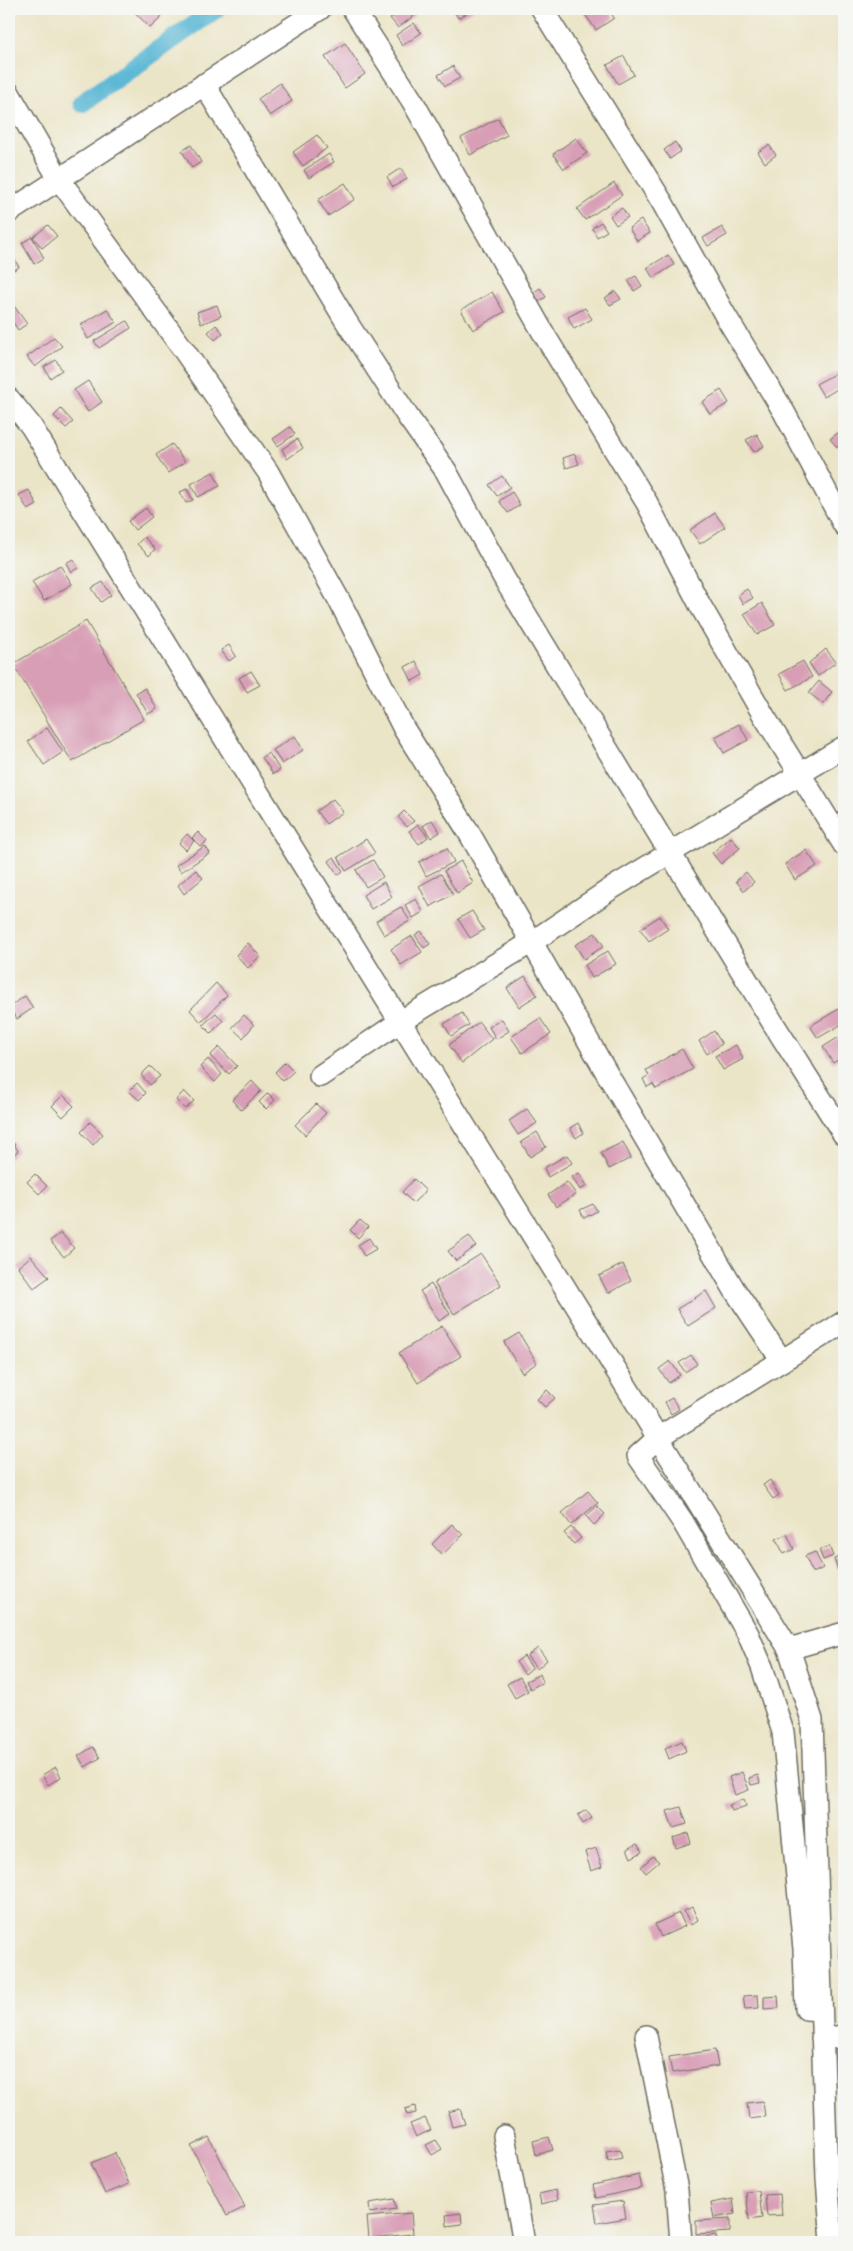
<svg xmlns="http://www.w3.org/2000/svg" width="853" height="2251" font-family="'Architects Daughter',sans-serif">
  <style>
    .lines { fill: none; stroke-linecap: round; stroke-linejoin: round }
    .canal { stroke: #55b5d4; stroke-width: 19 }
    .building { fill: #d89eb6 }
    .minor-casing { stroke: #6e6c62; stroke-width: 24 }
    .minor { stroke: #fff; stroke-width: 21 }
  </style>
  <rect width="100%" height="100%" fill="#f6f6f2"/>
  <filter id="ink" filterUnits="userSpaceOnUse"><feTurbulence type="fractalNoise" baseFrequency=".02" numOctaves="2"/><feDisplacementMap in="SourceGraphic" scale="10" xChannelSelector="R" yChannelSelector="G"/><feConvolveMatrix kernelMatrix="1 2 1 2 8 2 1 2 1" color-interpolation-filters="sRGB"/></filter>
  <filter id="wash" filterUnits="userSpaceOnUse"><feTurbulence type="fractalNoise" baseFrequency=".0096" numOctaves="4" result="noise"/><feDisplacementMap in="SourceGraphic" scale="20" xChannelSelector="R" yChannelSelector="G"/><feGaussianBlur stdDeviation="1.12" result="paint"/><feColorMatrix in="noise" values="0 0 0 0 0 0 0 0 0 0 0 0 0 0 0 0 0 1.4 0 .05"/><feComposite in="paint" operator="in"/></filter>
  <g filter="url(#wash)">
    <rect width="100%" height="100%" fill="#ebe5c7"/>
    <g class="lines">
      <path class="canal" d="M 82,103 L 216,9"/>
    </g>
    <g id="blocks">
      <path class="building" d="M 132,9 L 155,9 L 162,17 L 150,28 Z
        M 377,9 L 394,9 L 380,17 L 375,10 Z
        M 402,9 L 410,9 L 415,15 L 398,28 L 390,18 Z
        M 453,9 L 475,9 L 458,18 Z
        M 590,9 L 609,9 L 614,18 L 596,30 L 584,13 Z
        M 414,23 L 421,33 L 402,46 L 396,35 Z
        M 345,43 L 365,74 L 345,88 L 325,57 Z
        M 624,56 L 634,75 L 618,84 L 607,65 Z
        M 453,66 L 460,78 L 445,86 L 438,75 Z
        M 280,83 L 292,101 L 270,116 L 258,99 Z
        M 498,118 L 507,135 L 470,155 L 461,138 Z
        M 317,135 L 327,148 L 303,166 L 293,152 Z
        M 576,138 L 587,153 L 564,169 L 553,154 Z
        M 675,142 L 681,151 L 670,159 L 664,150 Z
        M 191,145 L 201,162 L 192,168 L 182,151 Z
        M 769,145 L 776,155 L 765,163 L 758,152 Z
        M 329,154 L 334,162 L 309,178 L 304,170 Z
        M 401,168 L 407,179 L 393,187 L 387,177 Z
        M 345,183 L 355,199 L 328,216 L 318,200 Z
        M 614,183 L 622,195 L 585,220 L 577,209 Z
        M 622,208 L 628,217 L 616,225 L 610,216 Z
        M 641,220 L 650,233 L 637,241 L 629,228 Z
        M 601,222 L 607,231 L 597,237 L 592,228 Z
        M 48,225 L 57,236 L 42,248 L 33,237 Z
        M 722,227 L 727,235 L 708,246 L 703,238 Z
        M 32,237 L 44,258 L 34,264 L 22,243 Z
        M 9,250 L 19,267 L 9,273 Z
        M 668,255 L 674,265 L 653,278 L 647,268 Z
        M 636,276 L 642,286 L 634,291 L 628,280 Z
        M 540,288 L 546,297 L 535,304 L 530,295 Z
        M 615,291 L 621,299 L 610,305 L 605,298 Z
        M 492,292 L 504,312 L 473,330 L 461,310 Z
        M 217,305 L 221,316 L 201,324 L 197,312 Z
        M 14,306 L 27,324 L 18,330 L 9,316 L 9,310 Z
        M 585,308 L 592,319 L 574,329 L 568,317 Z
        M 107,309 L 116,322 L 88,339 L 81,325 Z
        M 127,321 L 131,328 L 99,348 L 94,341 Z
        M 216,325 L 223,333 L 215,340 L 208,332 Z
        M 54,337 L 62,346 L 35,367 L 27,357 Z
        M 56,360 L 62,370 L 50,378 L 44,367 Z
        M 838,372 L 844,385 L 824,397 L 816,384 Z
        M 88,381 L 102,402 L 88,412 L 74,390 Z
        M 721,390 L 729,403 L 710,414 L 702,402 Z
        M 61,409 L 73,422 L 66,428 L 54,416 Z
        M 290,427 L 295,434 L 278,446 L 273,439 Z
        M 839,432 L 844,442 L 837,447 L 830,439 Z
        M 757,434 L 764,446 L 754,452 L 746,440 Z
        M 297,439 L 303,448 L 287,459 L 282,449 Z
        M 172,444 L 185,462 L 168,473 L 156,455 Z
        M 575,454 L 579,464 L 566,468 L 563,458 Z
        M 213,472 L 220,486 L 198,497 L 191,484 Z
        M 502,476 L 510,487 L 497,496 L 489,485 Z
        M 187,489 L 193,500 L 186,503 L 180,492 Z
        M 29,490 L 37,505 L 28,510 L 19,495 Z
        M 512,492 L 520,505 L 508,513 L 499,501 Z
        M 146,508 L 152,517 L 135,530 L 128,521 Z
        M 715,513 L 725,527 L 700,544 L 690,530 Z
        M 144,537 L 155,549 L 149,556 L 137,544 Z
        M 73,559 L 78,568 L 71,572 L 66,563 Z
        M 60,565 L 72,584 L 44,601 L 32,582 Z
        M 103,582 L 111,595 L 101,602 L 92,588 Z
        M 747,589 L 753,598 L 743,604 L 738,595 Z
        M 762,603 L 775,625 L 757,635 L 744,614 Z
        M 86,621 L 144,719 L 72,762 L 13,664 Z
        M 229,645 L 236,656 L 229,661 L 221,650 Z
        M 826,649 L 836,662 L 818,676 L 809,663 Z
        M 416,661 L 423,675 L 412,681 L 405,667 Z
        M 803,661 L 812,677 L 788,690 L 779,674 Z
        M 251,671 L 260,685 L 247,692 L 239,678 Z
        M 819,681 L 832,692 L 823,704 L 809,693 Z
        M 145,688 L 157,709 L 148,714 L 136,693 Z
        M 739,724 L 748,740 L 724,753 L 715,737 Z
        M 47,728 L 63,752 L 44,765 L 28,741 Z
        M 295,736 L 303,750 L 282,764 L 273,750 Z
        M 269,753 L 280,770 L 273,774 L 262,757 Z
        M 333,799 L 343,812 L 326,824 L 316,811 Z
        M 404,811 L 414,821 L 407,827 L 398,817 Z
        M 432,820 L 440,832 L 431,838 L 423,826 Z
        M 418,824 L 428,837 L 419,844 L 409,831 Z
        M 198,832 L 207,841 L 201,847 L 192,838 Z
        M 187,834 L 194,841 L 186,850 L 179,843 Z
        M 731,837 L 740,848 L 721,864 L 712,853 Z
        M 366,839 L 375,853 L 346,871 L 338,857 Z
        M 205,846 L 210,853 L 181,872 L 176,865 Z
        M 447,848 L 454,862 L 426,876 L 419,862 Z
        M 806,850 L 817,866 L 795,880 L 785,864 Z
        M 334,857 L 343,871 L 338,875 L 329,861 Z
        M 373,860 L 383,877 L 366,887 L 356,870 Z
        M 461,861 L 473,883 L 457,893 L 444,871 Z
        M 196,870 L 203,878 L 184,894 L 178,885 Z
        M 746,872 L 754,882 L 744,891 L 736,881 Z
        M 441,874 L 453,894 L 430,907 L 419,886 Z
        M 384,882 L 392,897 L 371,909 L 363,895 Z
        M 416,899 L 423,912 L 413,918 L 405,905 Z
        M 401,907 L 410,921 L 384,935 L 376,921 Z
        M 472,911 L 484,930 L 470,938 L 458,919 Z
        M 660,916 L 668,929 L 649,941 L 640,929 Z
        M 421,931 L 430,944 L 424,948 L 415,935 Z
        M 595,933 L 604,946 L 584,959 L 575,945 Z
        M 412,936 L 422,952 L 401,965 L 391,949 Z
        M 248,943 L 260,956 L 248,968 L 236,955 Z
        M 608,951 L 616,964 L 592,978 L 585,965 Z
        M 525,976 L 537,995 L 519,1007 L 507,988 Z
        M 216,983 L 227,995 L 201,1022 L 190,1010 Z
        M 25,996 L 33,1008 L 17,1019 L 9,1007 Z
        M 844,1006 L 844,1023 L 818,1038 L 810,1026 Z
        M 216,1013 L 223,1021 L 211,1033 L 203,1025 Z
        M 462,1013 L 469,1025 L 451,1036 L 444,1024 Z
        M 244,1015 L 254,1025 L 243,1038 L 232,1028 Z
        M 540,1018 L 551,1034 L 522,1053 L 511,1037 Z
        M 502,1019 L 509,1031 L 496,1039 L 489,1027 Z
        M 479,1022 L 492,1039 L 462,1063 L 449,1045 Z
        M 714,1031 L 722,1044 L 707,1054 L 699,1041 Z
        M 844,1034 L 844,1056 L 833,1063 L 823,1047 Z
        M 736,1045 L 743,1059 L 723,1070 L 715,1056 Z
        M 219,1047 L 237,1066 L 229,1074 L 210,1056 Z
        M 682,1049 L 693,1069 L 656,1089 L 653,1084 L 647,1087 L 643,1079 L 649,1075 L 646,1070 Z
        M 208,1059 L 222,1074 L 215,1082 L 200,1067 Z
        M 285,1062 L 294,1071 L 283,1081 L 275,1072 Z
        M 150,1066 L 160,1076 L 150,1085 L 141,1075 Z
        M 252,1081 L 261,1091 L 241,1110 L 232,1100 Z
        M 137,1083 L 146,1093 L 139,1100 L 129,1091 Z
        M 184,1091 L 194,1101 L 185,1109 L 176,1100 Z
        M 268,1093 L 275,1100 L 266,1109 L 259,1102 Z
        M 63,1095 L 74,1106 L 63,1117 L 52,1106 Z
        M 316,1104 L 326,1113 L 305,1135 L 295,1125 Z
        M 527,1109 L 537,1123 L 518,1135 L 509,1121 Z
        M 90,1122 L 103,1134 L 93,1145 L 81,1132 Z
        M 578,1123 L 583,1133 L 576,1138 L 570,1128 Z
        M 537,1132 L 546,1147 L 530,1157 L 521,1142 Z
        M 13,1142 L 18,1151 L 9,1158 L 9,1145 Z
        M 623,1142 L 631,1158 L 609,1169 L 601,1153 Z
        M 567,1155 L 572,1163 L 548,1177 L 544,1168 Z
        M 579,1173 L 587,1186 L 580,1190 L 572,1177 Z
        M 35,1174 L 47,1186 L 39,1194 L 27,1182 Z
        M 414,1179 L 426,1191 L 413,1203 L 402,1192 Z
        M 567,1182 L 576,1194 L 556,1207 L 548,1195 Z
        M 593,1204 L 597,1211 L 584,1218 L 580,1210 Z
        M 360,1220 L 368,1227 L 358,1238 L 350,1230 Z
        M 61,1233 L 74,1248 L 64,1257 L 50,1241 Z
        M 469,1236 L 476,1246 L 456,1261 L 448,1251 Z
        M 369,1238 L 376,1249 L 364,1256 L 358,1245 Z
        M 481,1254 L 501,1285 L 454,1314 L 434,1283 Z
        M 31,1256 L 49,1277 L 34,1288 L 18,1267 Z
        M 623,1264 L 631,1281 L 608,1293 L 599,1276 Z
        M 431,1284 L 450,1314 L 439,1321 L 420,1291 Z
        M 706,1291 L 716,1308 L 688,1326 L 677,1309 Z
        M 442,1326 L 461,1356 L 418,1383 L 399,1353 Z
        M 519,1333 L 537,1363 L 522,1373 L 504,1342 Z
        M 691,1355 L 697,1364 L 685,1372 L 679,1363 Z
        M 670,1361 L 680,1375 L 669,1383 L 659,1369 Z
        M 547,1390 L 555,1398 L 545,1407 L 537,1399 Z
        M 672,1398 L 679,1409 L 671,1414 L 665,1402 Z
        M 770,1480 L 779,1495 L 773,1499 L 763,1485 Z
        M 588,1491 L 598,1503 L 571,1525 L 562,1513 Z
        M 597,1506 L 605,1514 L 594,1525 L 586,1516 Z
        M 452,1524 L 463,1535 L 442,1555 L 432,1544 Z
        M 571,1527 L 581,1538 L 574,1544 L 564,1533 Z
        M 787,1534 L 794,1549 L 784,1554 L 776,1539 Z
        M 829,1546 L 833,1556 L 823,1560 L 819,1550 Z
        M 815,1552 L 823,1568 L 813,1573 L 805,1556 Z
        M 844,1555 L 844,1568 L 838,1570 L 834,1559 Z
        M 538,1648 L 547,1660 L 537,1669 L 527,1656 Z
        M 524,1656 L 532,1668 L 525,1674 L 516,1662 Z
        M 540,1674 L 543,1682 L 530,1689 L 526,1681 Z
        M 520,1677 L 528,1691 L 515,1698 L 507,1684 Z
        M 682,1741 L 686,1751 L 669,1759 L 665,1748 Z
        M 93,1747 L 100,1758 L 85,1767 L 78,1756 Z
        M 56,1767 L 61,1777 L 48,1785 L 42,1775 Z
        M 742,1772 L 749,1790 L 735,1795 L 729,1777 Z
        M 758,1775 L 760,1783 L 751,1785 L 749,1778 Z
        M 744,1799 L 746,1806 L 732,1811 L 729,1805 Z
        M 681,1807 L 687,1824 L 673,1828 L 667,1811 Z
        M 586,1810 L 592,1818 L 583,1824 L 578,1815 Z
        M 688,1833 L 691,1843 L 676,1848 L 673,1838 Z
        M 637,1844 L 642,1852 L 631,1858 L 627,1849 Z
        M 596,1848 L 602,1867 L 591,1871 L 585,1852 Z
        M 653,1856 L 659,1862 L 646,1873 L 641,1867 Z
        M 692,1907 L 698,1920 L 691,1925 L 684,1911 Z
        M 679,1913 L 685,1926 L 661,1937 L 655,1924 Z
        M 839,1945 L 844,1945 L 844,1958 L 840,1959 Z
        M 758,1995 L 759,2008 L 745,2009 L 743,1996 Z
        M 778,1996 L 779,2008 L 764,2009 L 764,1997 Z
        M 836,2049 L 844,2049 L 844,2062 L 837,2063 Z
        M 715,2050 L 718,2066 L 672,2073 L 669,2057 Z
        M 763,2101 L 765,2117 L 749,2119 L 747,2103 Z
        M 415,2106 L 416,2113 L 407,2115 L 405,2109 Z
        M 460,2109 L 465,2124 L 452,2127 L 448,2112 Z
        M 425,2118 L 431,2130 L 416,2137 L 410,2124 Z
        M 209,2137 L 245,2207 L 227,2216 L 191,2146 Z
        M 549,2137 L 553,2150 L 536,2155 L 533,2141 Z
        M 436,2140 L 442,2149 L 432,2155 L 426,2145 Z
        M 620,2149 L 622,2158 L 608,2161 L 606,2151 Z
        M 115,2153 L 129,2184 L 105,2194 L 91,2163 Z
        M 639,2175 L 642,2188 L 596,2198 L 593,2185 Z
        M 556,2190 L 558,2200 L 541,2204 L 539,2194 Z
        M 759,2191 L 762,2218 L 749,2220 L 746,2192 Z
        M 780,2194 L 782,2215 L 767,2216 L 765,2195 Z
        M 394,2199 L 396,2209 L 370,2213 L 369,2203 Z
        M 733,2199 L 735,2214 L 714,2218 L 711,2203 Z
        M 623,2201 L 626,2218 L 597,2223 L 594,2205 Z
        M 411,2213 L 413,2234 L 369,2238 L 367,2217 Z
        M 461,2213 L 462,2224 L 447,2226 L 446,2215 Z
        M 730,2219 L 730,2232 L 696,2234 L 696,2221 Z
        M 716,2235 L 717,2242 L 694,2242 L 694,2238 Z"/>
    </g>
  </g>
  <g filter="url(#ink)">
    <use href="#blocks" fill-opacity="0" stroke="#6e6c62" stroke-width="1"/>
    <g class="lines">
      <g class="minor-casing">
        <path id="minor" d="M 353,9 L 413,102 L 545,336 L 647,503 L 700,605 L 764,716 L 844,845
          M 542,9 L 662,202 L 725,315 L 784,412 L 844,525
          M 204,84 L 346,321 L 408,417 L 446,471 L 505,580 L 773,1023 L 844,1135
          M 9,93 L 59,179 L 183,349 L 268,472 L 339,600 L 404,729 L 468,831 L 609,1077 L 734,1289 L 782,1361
          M 9,212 L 320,9
          M 9,399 L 31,426 L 789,1649 L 812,1720 L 827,2178 L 832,2242
          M 320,1076 L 401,1021 L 532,942 L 609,890 L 844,747
          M 789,1649 L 844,1633
          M 821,2010 L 806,2009 L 804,1949 L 783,1732 L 762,1667 L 748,1634 L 683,1522 L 638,1456 L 658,1438 L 844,1322
          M 646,2036 L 677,2190 L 681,2242
          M 822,2039 L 844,2036
          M 504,2136 L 524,2242"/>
      </g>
      <use href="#minor" class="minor"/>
    </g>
  </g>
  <rect width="853" height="2251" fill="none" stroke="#f6f6f2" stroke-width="30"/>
</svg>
